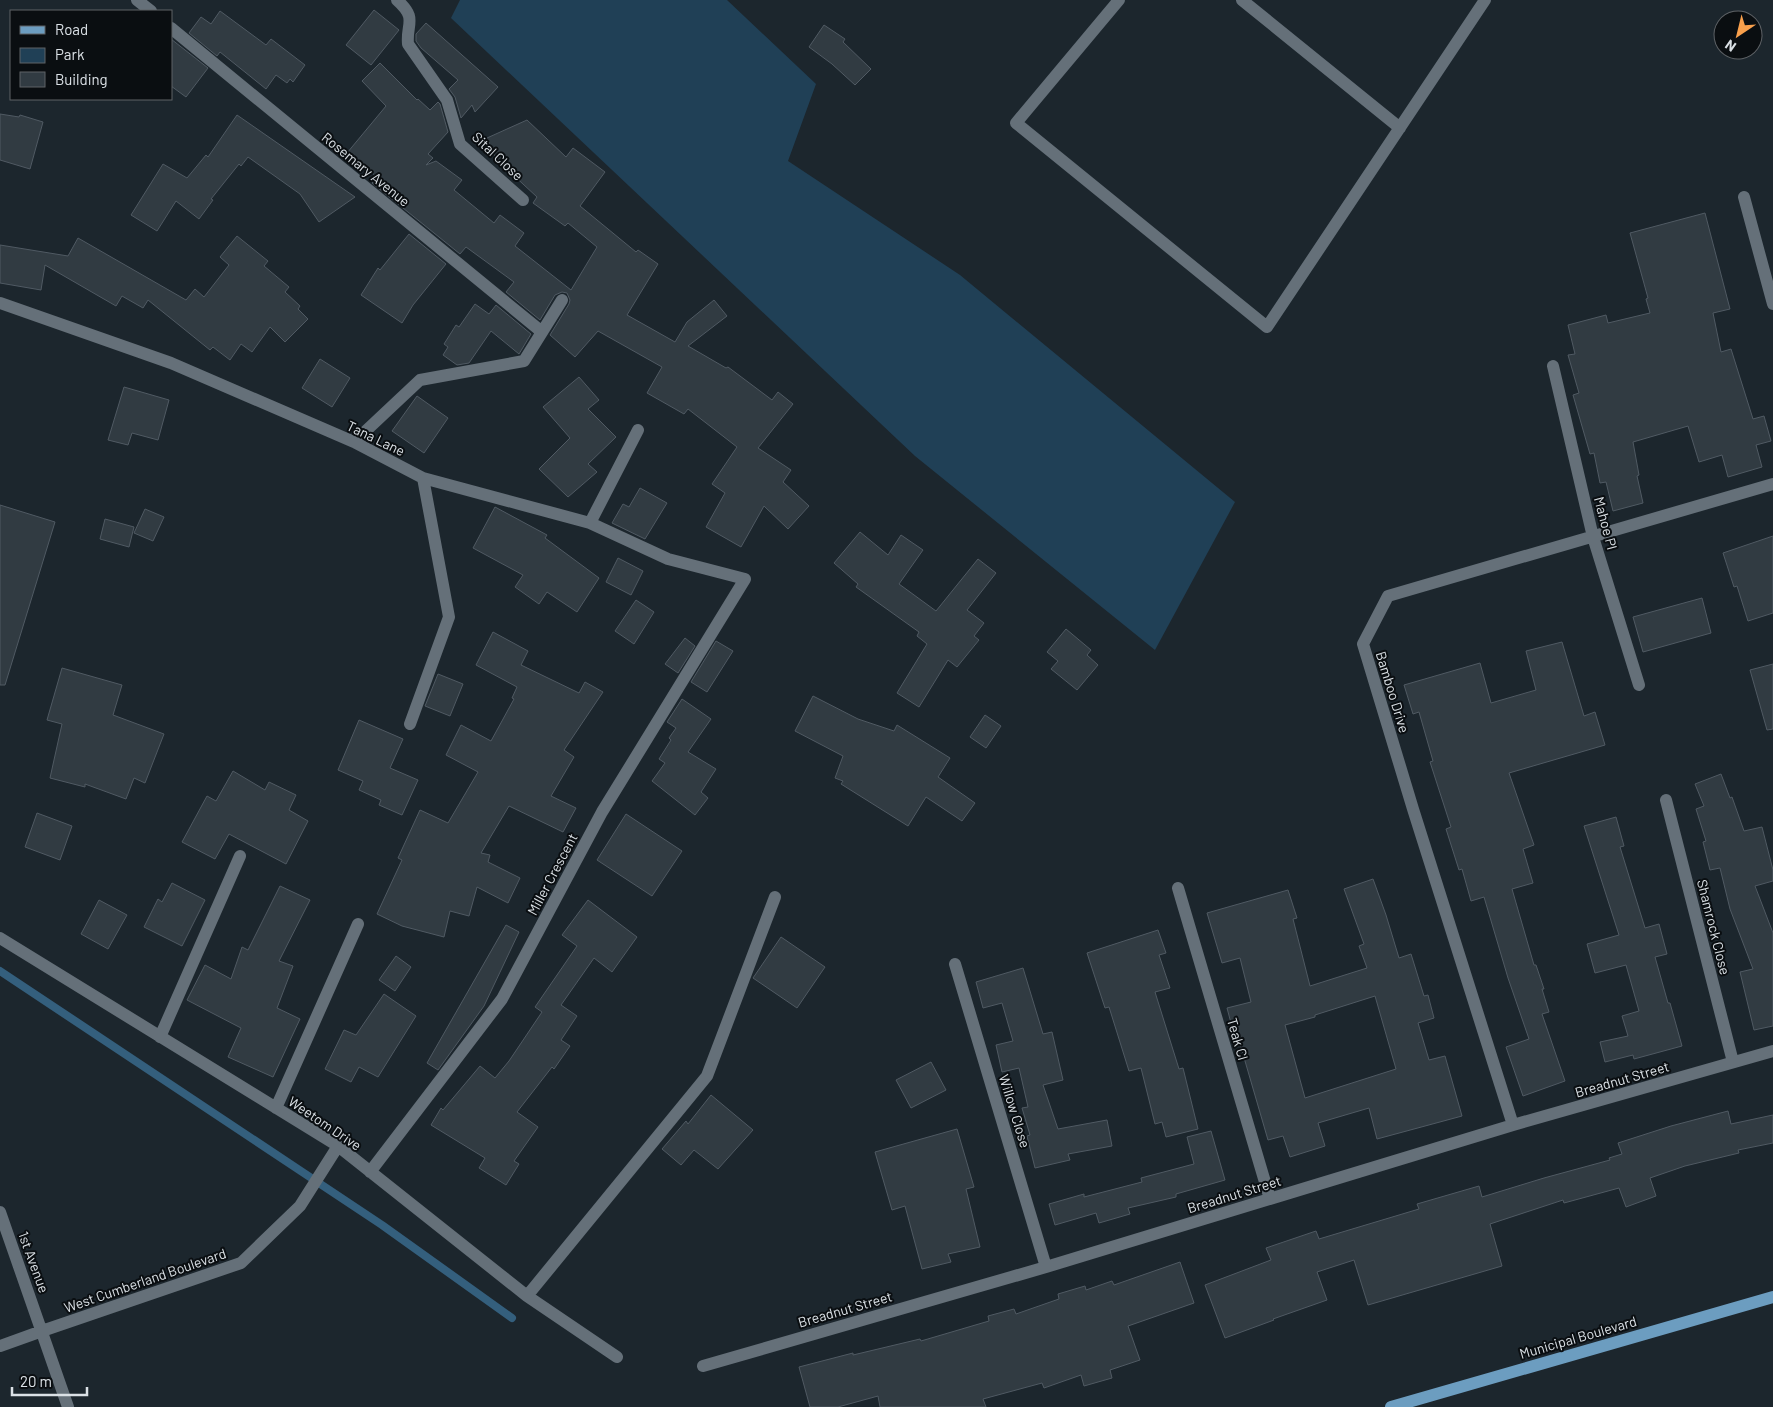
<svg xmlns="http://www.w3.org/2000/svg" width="1773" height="1407" font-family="Barlow,sans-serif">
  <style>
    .green { fill: #204056 }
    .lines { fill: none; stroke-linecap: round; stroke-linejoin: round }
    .stream { stroke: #345f7d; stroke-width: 8 }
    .building { fill: #313b42; stroke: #505a63; fill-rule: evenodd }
    .minor { stroke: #657079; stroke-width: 12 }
    .primary { stroke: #6c9dc0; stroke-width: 12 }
    .labels { text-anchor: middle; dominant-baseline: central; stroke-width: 4; stroke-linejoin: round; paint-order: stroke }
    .street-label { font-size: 14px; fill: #dbe1e6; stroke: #0a0e11 }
  </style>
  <rect width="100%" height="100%" fill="#1c262d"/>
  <path class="green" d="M 460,0 L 727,0 L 816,84 L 788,161 L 960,275 L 1235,502 L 1155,650 L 915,456 L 451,18 Z"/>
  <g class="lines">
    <path class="stream" d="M 0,971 L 382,1225 L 512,1318"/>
  </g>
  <path class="building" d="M 374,10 L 399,30 L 371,65 L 346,45 Z
    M 220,11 L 266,45 L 271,39 L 305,65 L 293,82 L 290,79 L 287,83 L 276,75 L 266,89 L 220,52 L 217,56 L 189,33 L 201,17 L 211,24 Z
    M 426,23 L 498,87 L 475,112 L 472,105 L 461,118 L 455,97 L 449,89 L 458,80 L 421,48 L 416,41 L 416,34 Z
    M 824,25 L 845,39 L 843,42 L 871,69 L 855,85 L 832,64 L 809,47 Z
    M 171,39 L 208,68 L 186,97 L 171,86 Z
    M 380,63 L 417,100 L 418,99 L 430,110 L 438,102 L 440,104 L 448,132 L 428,154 L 433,158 L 426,165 L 436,161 L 462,180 L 454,190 L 494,223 L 500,215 L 524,233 L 515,246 L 571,290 L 597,247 L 568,223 L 565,226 L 533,203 L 537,197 L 496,159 L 487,138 L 527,120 L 566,157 L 573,148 L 605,172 L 580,206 L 636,252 L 638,250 L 658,264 L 627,315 L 675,342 L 687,322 L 714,300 L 727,316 L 688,346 L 726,368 L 728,367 L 772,400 L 778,392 L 793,404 L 758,448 L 791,470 L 783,482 L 809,506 L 788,529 L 764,506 L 741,547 L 706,527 L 725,493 L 712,484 L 737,447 L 688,409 L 684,414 L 647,393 L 662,367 L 598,331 L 575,357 L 550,335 L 569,304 L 570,300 L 567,293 L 562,292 L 555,295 L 540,320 L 506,292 L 514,282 L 466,247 L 460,254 L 372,183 L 377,177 L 347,153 L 386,106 L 362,81 Z
    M 0,114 L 19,117 L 20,115 L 43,122 L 30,169 L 0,160 Z
    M 237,115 L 355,197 L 319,222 L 300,194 L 248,157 L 241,166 L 239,164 L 211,199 L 213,200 L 199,219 L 176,201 L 157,231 L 131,215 L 163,164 L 187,178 L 206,155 L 208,157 Z
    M 1705,213 L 1730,309 L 1713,313 L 1721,352 L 1731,349 L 1753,419 L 1764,416 L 1771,441 L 1756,445 L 1762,467 L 1728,477 L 1722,455 L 1699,462 L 1688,426 L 1633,442 L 1639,475 L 1637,476 L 1643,503 L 1613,511 L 1606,482 L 1600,483 L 1594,453 L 1590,454 L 1573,395 L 1579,393 L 1568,355 L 1575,354 L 1568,325 L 1606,315 L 1608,323 L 1650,313 L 1646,299 L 1648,298 L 1630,233 Z
    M 409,234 L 446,264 L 413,305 L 402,323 L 361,295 L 378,268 L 380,270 Z
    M 237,236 L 268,261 L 264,266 L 289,287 L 285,292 L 300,306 L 298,309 L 308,319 L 285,342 L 270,327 L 252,352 L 241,344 L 230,360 L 213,347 L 210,350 L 148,300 L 143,308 L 122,296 L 116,306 L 45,265 L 41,290 L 0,283 L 0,245 L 68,256 L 78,238 L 186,300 L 195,289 L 204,297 L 229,265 L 220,257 Z
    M 475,304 L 489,314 L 496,305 L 531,334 L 519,354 L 491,331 L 469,363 L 457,365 L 443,355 L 448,347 L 444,344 L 456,325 L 459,327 Z
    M 320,359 L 350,378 L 332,407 L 302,388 Z
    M 579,377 L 599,400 L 588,409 L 616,437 L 588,464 L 597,472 L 568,497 L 539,469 L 570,438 L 543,407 Z
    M 124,387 L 169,400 L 158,440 L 132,433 L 128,445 L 108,440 Z
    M 417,396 L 448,418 L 424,453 L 392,431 Z
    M 640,488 L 667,503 L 645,539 L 612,523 L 623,504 L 629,507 Z
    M 0,505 L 55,522 L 5,685 L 0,685 Z
    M 495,507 L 547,535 L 545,538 L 599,578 L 577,612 L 547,592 L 539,604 L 515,587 L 523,575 L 473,548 Z
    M 145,509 L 164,517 L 153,541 L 134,533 Z
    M 105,519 L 134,527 L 129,547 L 100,539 Z
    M 860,532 L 888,555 L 901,535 L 923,550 L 899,584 L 936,611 L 978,559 L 996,573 L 967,610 L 984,623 L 974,636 L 979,640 L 957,667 L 948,660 L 919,707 L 897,693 L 927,644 L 917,636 L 919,632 L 856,587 L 858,584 L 834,563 Z
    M 1773,536 L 1773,613 L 1748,621 L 1737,586 L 1734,587 L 1723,553 Z
    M 618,558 L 643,571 L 631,595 L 606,582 Z
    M 1702,598 L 1711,633 L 1643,652 L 1633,617 Z
    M 636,600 L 654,612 L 634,644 L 615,631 Z
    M 1066,629 L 1091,650 L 1087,655 L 1098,665 L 1077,690 L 1051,669 L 1058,661 L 1047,652 Z
    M 493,632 L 528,651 L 521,665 L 579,693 L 585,682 L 603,692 L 564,750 L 574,757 L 551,796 L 576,808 L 563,832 L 509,806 L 481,853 L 490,855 L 488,862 L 520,878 L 508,903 L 477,887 L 469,916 L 450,911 L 444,937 L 402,926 L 377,914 L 402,860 L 398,858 L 420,810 L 448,823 L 478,772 L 446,755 L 461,725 L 491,741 L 514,699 L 512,698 L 517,687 L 476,665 Z
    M 685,638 L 695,646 L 678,673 L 665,664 Z
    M 716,641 L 733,651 L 707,692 L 691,682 Z
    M 1562,642 L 1584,716 L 1595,712 L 1605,745 L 1509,773 L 1534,845 L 1523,849 L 1533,883 L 1512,889 L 1534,965 L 1536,965 L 1544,989 L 1542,989 L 1549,1012 L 1542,1014 L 1565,1081 L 1523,1096 L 1506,1047 L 1529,1039 L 1508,978 L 1484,897 L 1471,901 L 1462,869 L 1459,870 L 1446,829 L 1451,827 L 1430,762 L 1433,761 L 1419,712 L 1413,714 L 1404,685 L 1480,663 L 1491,703 L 1536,690 L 1526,651 Z
    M 1773,664 L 1773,729 L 1767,730 L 1750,670 Z
    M 62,668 L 122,685 L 113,715 L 164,734 L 145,783 L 134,778 L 126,799 L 85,784 L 85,787 L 50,778 L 62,724 L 47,720 Z
    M 438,674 L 463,684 L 450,716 L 425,706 Z
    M 813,696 L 858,719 L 894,731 L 897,725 L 950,758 L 938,777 L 975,803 L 962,821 L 926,797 L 908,826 L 841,784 L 843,781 L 835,778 L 843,756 L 795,731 Z
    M 682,699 L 711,719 L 688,752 L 716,769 L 701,792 L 708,798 L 695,815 L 652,781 L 665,763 L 659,759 L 671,740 L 669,738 L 676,728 L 667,722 Z
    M 985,715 L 1001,726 L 986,748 L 970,737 Z
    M 359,720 L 403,739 L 390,768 L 418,780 L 402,815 L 379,805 L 381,800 L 359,790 L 363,781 L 338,770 Z
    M 233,771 L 265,790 L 269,782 L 296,795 L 289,810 L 308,821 L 286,864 L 229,834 L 215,859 L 182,842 L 207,796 L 216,801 Z
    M 1721,774 L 1730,798 L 1732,797 L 1744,831 L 1762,827 L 1773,870 L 1773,881 L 1755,886 L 1773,933 L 1773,1026 L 1754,1030 L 1740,972 L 1753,969 L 1730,909 L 1720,868 L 1710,870 L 1703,842 L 1706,841 L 1696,809 L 1704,806 L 1695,784 Z
    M 37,813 L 72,826 L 60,860 L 25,847 Z
    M 626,814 L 682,851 L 652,896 L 597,860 Z
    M 1616,817 L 1624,846 L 1620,847 L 1645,928 L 1659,924 L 1667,954 L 1655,957 L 1668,1003 L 1670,1003 L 1682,1046 L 1634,1059 L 1633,1055 L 1605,1062 L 1600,1042 L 1628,1036 L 1622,1016 L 1639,1011 L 1626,965 L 1595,973 L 1587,944 L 1619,935 L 1584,826 Z
    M 1373,879 L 1386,915 L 1399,958 L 1411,954 L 1424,996 L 1428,995 L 1434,1018 L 1418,1023 L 1429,1060 L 1445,1056 L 1462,1116 L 1377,1139 L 1369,1108 L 1318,1123 L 1325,1146 L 1290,1157 L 1283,1136 L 1268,1140 L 1238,1037 L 1235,1038 L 1227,1008 L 1251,1002 L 1240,958 L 1222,963 L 1207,913 L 1288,890 L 1297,918 L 1293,919 L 1310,986 L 1367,968 L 1359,946 L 1364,944 L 1344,889 ZM 1375,996 L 1396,1069 L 1305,1098 L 1285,1025 L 1315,1017 L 1315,1015 Z
    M 172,883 L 205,900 L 182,946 L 144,927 L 158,899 L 162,902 Z
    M 280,886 L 310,900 L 279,961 L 293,966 L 277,1008 L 300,1019 L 273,1077 L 228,1057 L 241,1028 L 187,1000 L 205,965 L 231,979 L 242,947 L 248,950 Z
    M 99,900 L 127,915 L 108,949 L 81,934 Z
    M 588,900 L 637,937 L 612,972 L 594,958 L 561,1005 L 577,1016 L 561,1040 L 570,1046 L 554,1069 L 552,1067 L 517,1112 L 538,1127 L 514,1161 L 519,1164 L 506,1185 L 479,1168 L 485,1158 L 431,1125 L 441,1108 L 443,1110 L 480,1066 L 495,1078 L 509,1061 L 542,1012 L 535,1007 L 577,946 L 562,935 Z
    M 506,925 L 519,932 L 484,1006 L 438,1070 L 427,1063 Z
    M 1158,930 L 1166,953 L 1159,955 L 1170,988 L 1155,992 L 1179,1069 L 1183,1068 L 1198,1129 L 1166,1137 L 1162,1122 L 1155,1124 L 1141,1068 L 1129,1071 L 1109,1007 L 1105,1008 L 1087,953 Z
    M 781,937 L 825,967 L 797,1008 L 753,978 Z
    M 396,956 L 411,967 L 395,991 L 379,980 Z
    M 1023,968 L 1043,1034 L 1052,1032 L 1063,1080 L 1043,1085 L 1058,1129 L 1107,1120 L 1112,1146 L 1068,1154 L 1070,1160 L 1035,1168 L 1027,1136 L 1030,1135 L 1022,1108 L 1028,1107 L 1019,1068 L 1002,1072 L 996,1045 L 1013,1041 L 1002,1003 L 983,1008 L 976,982 Z
    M 384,994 L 416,1016 L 378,1077 L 359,1067 L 351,1082 L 325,1069 L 344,1030 L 356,1035 Z
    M 931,1062 L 946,1090 L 911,1108 L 896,1080 Z
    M 711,1095 L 753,1130 L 718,1169 L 694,1150 L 681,1165 L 662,1149 L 686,1121 L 688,1124 Z
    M 1728,1111 L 1731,1124 L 1773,1115 L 1773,1143 L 1738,1150 L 1739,1153 L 1685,1166 L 1650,1178 L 1656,1196 L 1626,1207 L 1619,1188 L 1564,1203 L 1563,1200 L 1490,1224 L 1502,1266 L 1368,1305 L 1354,1260 L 1317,1272 L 1327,1300 L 1273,1319 L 1274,1320 L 1225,1338 L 1205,1285 L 1271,1260 L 1266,1248 L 1316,1231 L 1319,1239 L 1419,1209 L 1417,1204 L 1479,1186 L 1482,1197 L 1544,1178 L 1610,1160 L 1609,1158 L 1622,1154 L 1618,1143 L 1671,1126 Z
    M 957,1129 L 974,1187 L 966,1189 L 980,1247 L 948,1254 L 951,1262 L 922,1269 L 905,1206 L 892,1210 L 875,1152 Z
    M 1211,1131 L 1225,1180 L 1176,1194 L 1176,1197 L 1128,1208 L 1130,1214 L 1099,1223 L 1096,1213 L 1055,1225 L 1049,1204 L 1084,1194 L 1084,1197 L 1142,1182 L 1141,1178 L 1194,1164 L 1187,1137 Z
    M 1180,1262 L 1194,1303 L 1128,1326 L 1140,1360 L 1110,1370 L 1112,1378 L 1084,1386 L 1081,1375 L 1044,1388 L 1042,1383 L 983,1399 L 986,1407 L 880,1407 L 878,1396 L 838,1407 L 810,1407 L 799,1367 L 853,1353 L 853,1355 L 920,1339 L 921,1341 L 989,1321 L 988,1316 L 1014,1309 L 1016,1314 L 1059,1299 L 1058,1294 L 1085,1286 L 1086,1290 L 1112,1281 L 1114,1285 Z"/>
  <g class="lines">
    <path class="minor" d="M 137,0 L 151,11
      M 397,0 C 418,19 406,23 408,44 L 447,100 L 460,144 L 523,200
      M 1119,0 L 1016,123 L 1267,327 L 1485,0
      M 1242,0 L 1400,128
      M 171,28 L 542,332
      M 1744,197 L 1773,304
      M 0,303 L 171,363 L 354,442 L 423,478 L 590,523 L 668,559 L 745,579 L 602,812 L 502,999 L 370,1172
      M 1553,366 L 1593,537 L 1639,685
      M 354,442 L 420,380 L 524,361 L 562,300
      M 590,523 L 638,430
      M 410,724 L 449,617 L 423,478
      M 1666,800 L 1733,1062
      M 1178,888 L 1270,1199
      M 0,938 L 338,1146 L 527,1296 L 617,1357
      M 955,964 L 1046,1267
      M 160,1037 L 240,856
      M 276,1108 L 358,924
      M 1513,1125 L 1413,809 L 1363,644 L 1388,596 L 1773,484
      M 0,1212 L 68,1407
      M 527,1296 L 707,1076 L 775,897
      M 0,1346 L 42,1331 L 241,1263 L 300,1206 L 338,1146
      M 703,1366 L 1046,1267 L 1513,1125 L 1773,1051"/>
    <path class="primary" d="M 1391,1407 L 1773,1297"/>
  </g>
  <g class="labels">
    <g class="street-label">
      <text transform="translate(498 156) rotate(43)">Sital Close</text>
      <text transform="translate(366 169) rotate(39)">Rosemary Avenue</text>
      <text transform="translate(376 438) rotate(26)">Tana Lane</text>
      <text transform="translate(1606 523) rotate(75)">Mahoe Pl</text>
      <text transform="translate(1393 692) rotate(73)">Bamboo Drive</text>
      <text transform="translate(552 874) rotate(-62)">Miller Crescent</text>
      <text transform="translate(1714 927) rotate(76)">Shamrock Close</text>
      <text transform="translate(1238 1039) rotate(74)">Teak Cl</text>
      <text transform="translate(1622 1079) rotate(-16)">Breadnut Street</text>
      <text transform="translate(1015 1111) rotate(73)">Willow Close</text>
      <text transform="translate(325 1123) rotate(34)">Weetom Drive</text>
      <text transform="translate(1234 1194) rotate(-17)">Breadnut Street</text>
      <text transform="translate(34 1262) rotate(70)">1st Avenue</text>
      <text transform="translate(145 1280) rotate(-19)">West Cumberland Boulevard</text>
      <text transform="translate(845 1309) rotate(-16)">Breadnut Street</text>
      <text transform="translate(1578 1337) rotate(-16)">Municipal Boulevard</text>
    </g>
  </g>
  <rect x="10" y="10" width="162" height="90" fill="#0a0e11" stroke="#5e6266"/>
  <rect x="20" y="26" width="25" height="8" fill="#6c9dc0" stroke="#5e6266"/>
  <text x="55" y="35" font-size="15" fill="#dbe1e6">Road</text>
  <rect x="20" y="48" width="25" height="15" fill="#204056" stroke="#5e6266"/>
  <text x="55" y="60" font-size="15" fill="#dbe1e6">Park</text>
  <rect x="20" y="72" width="25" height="15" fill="#313b42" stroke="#5e6266"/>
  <text x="55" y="85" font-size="15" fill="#dbe1e6">Building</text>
  <g transform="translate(1738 35) rotate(215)"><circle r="24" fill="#0a0e11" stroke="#5e6266"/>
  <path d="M0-4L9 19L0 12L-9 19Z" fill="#f9a04c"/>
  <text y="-8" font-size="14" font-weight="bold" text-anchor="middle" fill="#dbe1e6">N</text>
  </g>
  <path d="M12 1387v8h75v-8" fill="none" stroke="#dbe1e6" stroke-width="2.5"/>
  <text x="20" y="1387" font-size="15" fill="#dbe1e6" stroke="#0a0e11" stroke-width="4" paint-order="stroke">20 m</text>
</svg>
